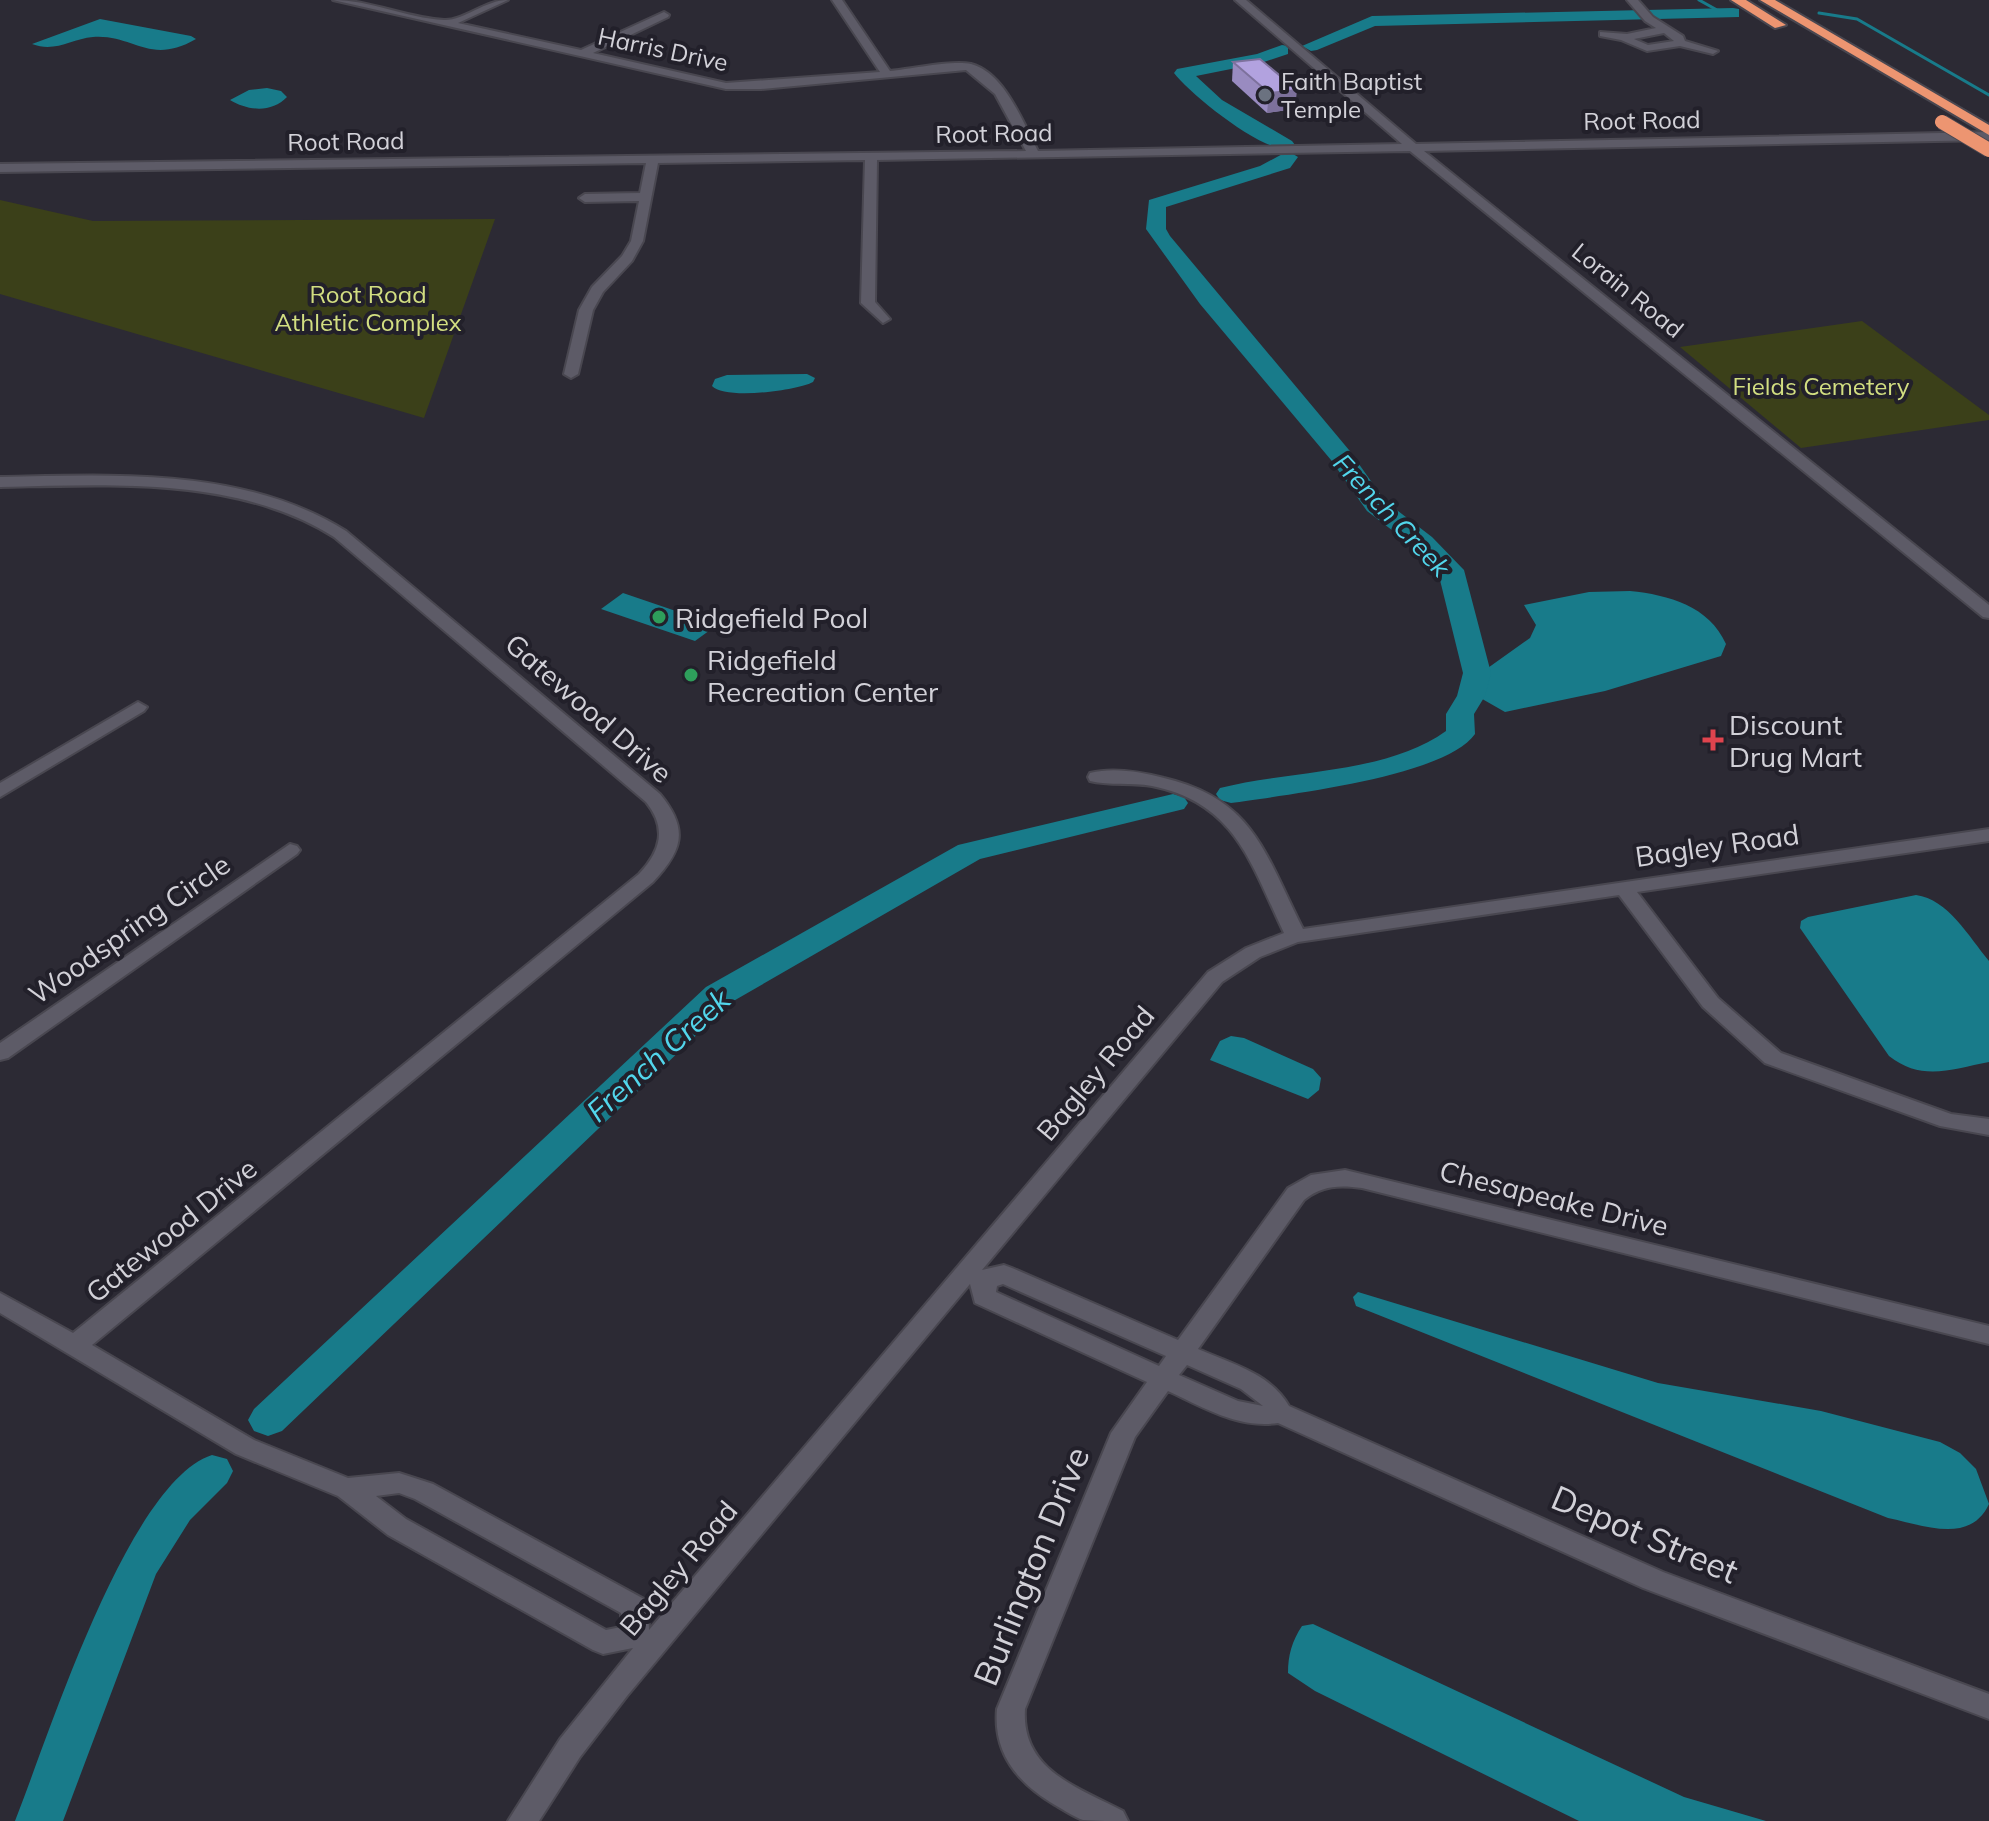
<svg xmlns="http://www.w3.org/2000/svg" width="1989" height="1821" font-family="Mulish,sans-serif">
  <style>
    .green { fill: #3b4019 }
    .water { fill: #187b8a }
    .lines { fill: none; stroke-linecap: round; stroke-linejoin: round }
    .stream { stroke: #187b8a; stroke-width: 3 }
    .river { fill: #187b8a; fill-rule: evenodd }
    .minor-casing { stroke: #494750; stroke-width: 4 }
    .highway-casing { stroke: #494750; stroke-width: 4 }
    .minor { fill: #5d5b67; fill-rule: evenodd }
    .highway { fill: #ed9571; fill-rule: evenodd }
    .highway-bridge-casing { stroke: #494750; stroke-width: 16; stroke-linecap: butt }
    .highway-bridge { stroke: #ed9571; stroke-width: 14 }
    .wall { fill: #998bc0 }
    .shaded-wall { fill: #7d719c }
    .building { fill: #b2a2df; stroke: #7d719c; stroke-width: 2 }
    .worship-dot { fill: #6b7280; stroke: #22202a; stroke-width: 3 }
    .leisure-dot { fill: #2e9e5b; stroke: #22202a; stroke-width: 3 }
    .health-dot { fill: #e0444e; stroke: #22202a; stroke-width: 3 }
    .labels { text-anchor: middle; dominant-baseline: central; stroke-width: 8; stroke-linejoin: round; paint-order: stroke }
    .far-street-label { font-size: 24px; fill: #d2d1d8; stroke: #22202a }
    .far-poi-label { font-size: 24px; fill: #d2d1d8; stroke: #22202a; text-anchor: start }
    .far-park-label { font-size: 24px; fill: #d2de81; stroke: #22202a }
    .far-water-label { font-size: 26px; font-style: italic; fill: #52d6ec; stroke: #22202a }
    .poi-label { font-size: 28px; fill: #d2d1d8; stroke: #22202a; text-anchor: start }
    .street-label { font-size: 28px; fill: #d2d1d8; stroke: #22202a }
    .water-label { font-size: 30px; font-style: italic; fill: #52d6ec; stroke: #22202a }
    .near-street-label { font-size: 34px; fill: #d2d1d8; stroke: #22202a }
  </style>
  <rect width="100%" height="100%" fill="#2c2a34"/>
  <path class="green" d="M 0,200 L 93,221 L 495,219 L 424,418 L 0,294 Z
    M 1862,321 L 1989,415 L 1989,420 L 1801,448 L 1680,347 Z"/>
  <path class="water" d="M 100,19 L 191,36 L 196,39 C 149,66 134,34 93,37 C 71,39 55,53 32,44 Z
    M 267,88 L 281,91 L 287,97 C 272,113 248,111 230,100 L 249,90 Z
    M 807,374 L 815,378 L 813,382 C 796,391 724,400 712,386 L 715,379 L 727,375 Z
    M 1630,591 C 1669,595 1709,606 1726,644 L 1721,656 L 1605,691 L 1505,712 L 1477,696 L 1485,670 L 1530,638 L 1536,625 L 1524,605 L 1589,592 Z
    M 623,593 L 717,625 L 695,641 L 601,609 Z
    M 1916,895 C 1948,899 1969,937 1989,961 L 1989,1062 C 1952,1069 1922,1082 1889,1056 L 1800,928 L 1801,921 L 1808,917 Z
    M 1231,1036 L 1244,1038 L 1313,1069 L 1321,1078 L 1319,1090 L 1308,1099 L 1210,1060 L 1220,1041 Z
    M 1358,1292 L 1658,1383 L 1821,1411 L 1940,1442 L 1960,1453 L 1976,1469 L 1989,1504 C 1970,1545 1923,1525 1888,1518 L 1356,1306 L 1353,1297 Z
    M 1313,1624 L 1684,1797 L 1766,1821 L 1579,1821 L 1315,1691 L 1288,1673 C 1288,1655 1292,1641 1302,1626 Z"/>
  <g class="lines">
    <path class="stream" d="M 1699,0 L 1717,10 L 1733,13
      M 1819,13 L 1857,19 L 1989,95"/>
    <path class="river" d="M 1733,8 L 1739,9 L 1739,17 L 1375,26 L 1317,50 L 1311,51 L 1302,46 L 1372,16 Z
      M 1282,45 L 1288,46 L 1288,54 L 1261,63 L 1196,76 L 1222,100 L 1292,141 L 1295,145 L 1292,149 C 1266,156 1190,94 1174,73 L 1177,69 L 1257,54 Z
      M 1288,151 L 1298,157 L 1290,168 L 1166,207 L 1166,229 L 1170,236 L 1349,450 L 1385,501 L 1432,537 L 1464,570 L 1491,673 L 1485,696 L 1474,714 L 1475,734 C 1445,777 1284,795 1231,803 L 1220,800 L 1216,794 L 1220,788 C 1290,770 1387,774 1446,731 L 1446,714 L 1457,696 L 1463,673 L 1438,572 L 1414,547 L 1367,511 L 1331,460 L 1200,304 L 1146,229 L 1149,200 L 1260,166 Z
      M 1173,794 L 1184,797 L 1188,803 L 1184,809 L 980,859 L 730,1003 L 282,1431 L 268,1436 L 254,1431 L 248,1420 L 254,1409 L 706,987 L 958,845 Z
      M 212,1455 L 227,1459 L 233,1471 L 227,1483 L 190,1520 L 156,1574 L 63,1821 L 15,1821 C 48,1738 128,1482 212,1455 Z"/>
    <g class="minor-casing">
      <path id="minor" d="M 333,0 C 371,0 406,18 444,20 C 463,21 485,0 508,0 L 458,23 L 581,50 L 664,12 L 669,15 L 668,17 L 593,53 L 726,83 L 880,72 L 832,0 L 842,0 L 890,71 C 911,69 952,60 971,64 C 1005,73 1023,123 1038,151 L 1402,144 L 1235,0 L 1246,0 L 1416,144 L 1989,132 L 1989,140 L 1424,151 L 1989,605 L 1989,618 L 1983,617 L 1410,151 L 877,160 L 875,302 L 890,319 L 883,323 L 861,303 L 865,160 L 658,163 L 643,241 L 632,261 L 603,292 L 593,310 L 578,374 L 571,378 L 564,374 L 579,310 L 592,287 L 622,256 L 631,241 L 639,201 L 585,202 L 579,198 L 585,194 L 640,193 L 646,163 L 0,172 L 0,164 L 1026,151 L 995,94 L 966,70 L 761,89 L 726,89 Z
        M 1627,0 L 1638,0 L 1653,17 L 1683,36 L 1685,41 L 1718,51 L 1713,54 L 1680,46 L 1647,51 L 1621,40 L 1600,36 L 1600,32 L 1627,34 L 1656,28 L 1645,21 ZM 1664,33 L 1674,41 L 1648,45 L 1634,39 Z
        M 0,477 C 115,475 244,467 346,531 L 660,794 C 689,829 683,850 653,882 L 92,1345 L 254,1440 L 348,1478 L 399,1473 L 433,1484 L 644,1599 L 648,1607 L 649,1630 L 1208,972 L 1246,948 L 1284,933 C 1251,864 1236,803 1152,786 C 1131,782 1110,786 1090,781 L 1088,777 L 1090,773 C 1114,767 1141,772 1164,778 C 1254,799 1265,854 1303,929 L 1989,829 L 1989,841 L 1637,892 L 1718,998 L 1781,1053 L 1951,1114 L 1989,1119 L 1989,1135 L 1940,1126 L 1765,1063 L 1703,1007 L 1619,895 L 1298,942 L 1260,957 L 1222,982 L 982,1270 L 1004,1265 L 1012,1268 L 1178,1340 L 1288,1188 L 1311,1175 L 1345,1170 L 1989,1326 L 1989,1344 L 1362,1188 C 1340,1185 1322,1185 1304,1200 L 1198,1349 C 1232,1364 1270,1373 1289,1406 L 1663,1572 L 1989,1694 L 1989,1719 L 1643,1588 L 1278,1423 C 1238,1429 1203,1407 1168,1391 L 1135,1437 L 1025,1709 C 1021,1770 1077,1787 1123,1811 L 1128,1821 C 1114,1821 1096,1821 1083,1820 C 1074,1817 1064,1810 1055,1805 C 1018,1783 993,1754 997,1709 L 1111,1433 L 1147,1382 L 975,1303 L 970,1284 L 627,1696 L 580,1757 L 539,1821 L 508,1821 L 560,1739 L 633,1648 L 603,1654 L 593,1650 L 388,1535 L 338,1496 L 236,1454 L 0,1313 L 0,1293 L 73,1333 L 639,874 C 661,851 667,828 646,802 L 334,537 C 237,476 112,485 0,487 ZM 1003,1284 L 1166,1356 L 1159,1366 L 996,1292 L 997,1286 ZM 1187,1365 L 1241,1389 L 1263,1406 L 1238,1401 L 1179,1375 ZM 399,1493 L 415,1499 L 621,1613 L 621,1627 L 606,1630 L 406,1519 L 376,1496 Z
        M 138,702 L 147,707 L 144,711 L 0,797 L 0,783 Z
        M 290,844 L 297,846 L 300,850 L 297,854 L 8,1058 L 0,1060 L 0,1043 Z"/>
    </g>
    <g class="highway-casing">
      <path id="highway" d="M 1731,0 L 1746,0 L 1786,25 L 1775,28 Z
        M 1760,0 L 1775,0 L 1989,125 L 1989,135 Z"/>
    </g>
    <use href="#minor" class="minor"/>
    <use href="#highway" class="highway"/>
    <g class="highway-bridge-casing">
      <path id="highway-bridge" d="M 1942,122 L 1989,150"/>
    </g>
    <use href="#highway-bridge" class="highway-bridge"/>
  </g>
  <path class="wall" d="M 1233,62 L 1295,109 L 1267,113 L 1232,81 Z"/>
  <path class="shaded-wall" d="M 1297,90 L 1295,109 L 1267,113 L 1269,93 Z"/>
  <path class="building" d="M 1260,59 L 1297,90 L 1269,93 L 1233,62 Z"/>
  <circle class="worship-dot" cx="1265" cy="95" r="8"/>
  <g class="leisure-dot">
    <circle cx="659" cy="617" r="8"/>
    <circle cx="691" cy="675" r="8"/>
  </g>
  <path class="health-dot" d="M1709 728h8v8h8v8h-8v8h-8v-8h-8v-8h8z"/>
  <g class="labels">
    <g class="far-street-label">
      <text transform="translate(663 49) rotate(12)">Harris Drive</text>
      <text transform="translate(1642 120) rotate(-1)">Root Road</text>
      <text transform="translate(994 133) rotate(-1)">Root Road</text>
      <text transform="translate(346 141) rotate(-1)">Root Road</text>
      <text transform="translate(1628 290) rotate(39)">Lorain Road</text>
    </g>
    <g class="far-poi-label">
      <text x="1281" y="81">Faith Baptist<tspan x="1281" dy="28">Temple</tspan></text>
    </g>
    <g class="far-park-label">
      <text x="368" y="294">Root Road<tspan x="368" dy="28">Athletic Complex</tspan></text>
      <text x="1821" y="386">Fields Cemetery</text>
    </g>
    <g class="far-water-label">
      <text transform="translate(1392 515) rotate(47)">French Creek</text>
    </g>
    <g class="poi-label">
      <text x="675" y="617">Ridgefield Pool</text>
      <text x="707" y="659">Ridgefield<tspan x="707" dy="32">Recreation Center</tspan></text>
      <text x="1729" y="724">Discount<tspan x="1729" dy="32">Drug Mart</tspan></text>
    </g>
    <g class="street-label">
      <text transform="translate(589 708) rotate(41)">Gatewood Drive</text>
      <text transform="translate(1717 845) rotate(-8)">Bagley Road</text>
      <text transform="translate(129 929) rotate(-35)">Woodspring Circle</text>
      <text transform="translate(1095 1073) rotate(-50)">Bagley Road</text>
      <text transform="translate(1554 1198) rotate(14)">Chesapeake Drive</text>
      <text transform="translate(171 1230) rotate(-39)">Gatewood Drive</text>
      <text transform="translate(678 1568) rotate(-50)">Bagley Road</text>
    </g>
    <g class="water-label">
      <text transform="translate(658 1055) rotate(-42)">French Creek</text>
    </g>
    <g class="near-street-label">
      <text transform="translate(1645 1534) rotate(23)">Depot Street</text>
      <text transform="translate(1031 1566) rotate(-68)">Burlington Drive</text>
    </g>
  </g>
</svg>
